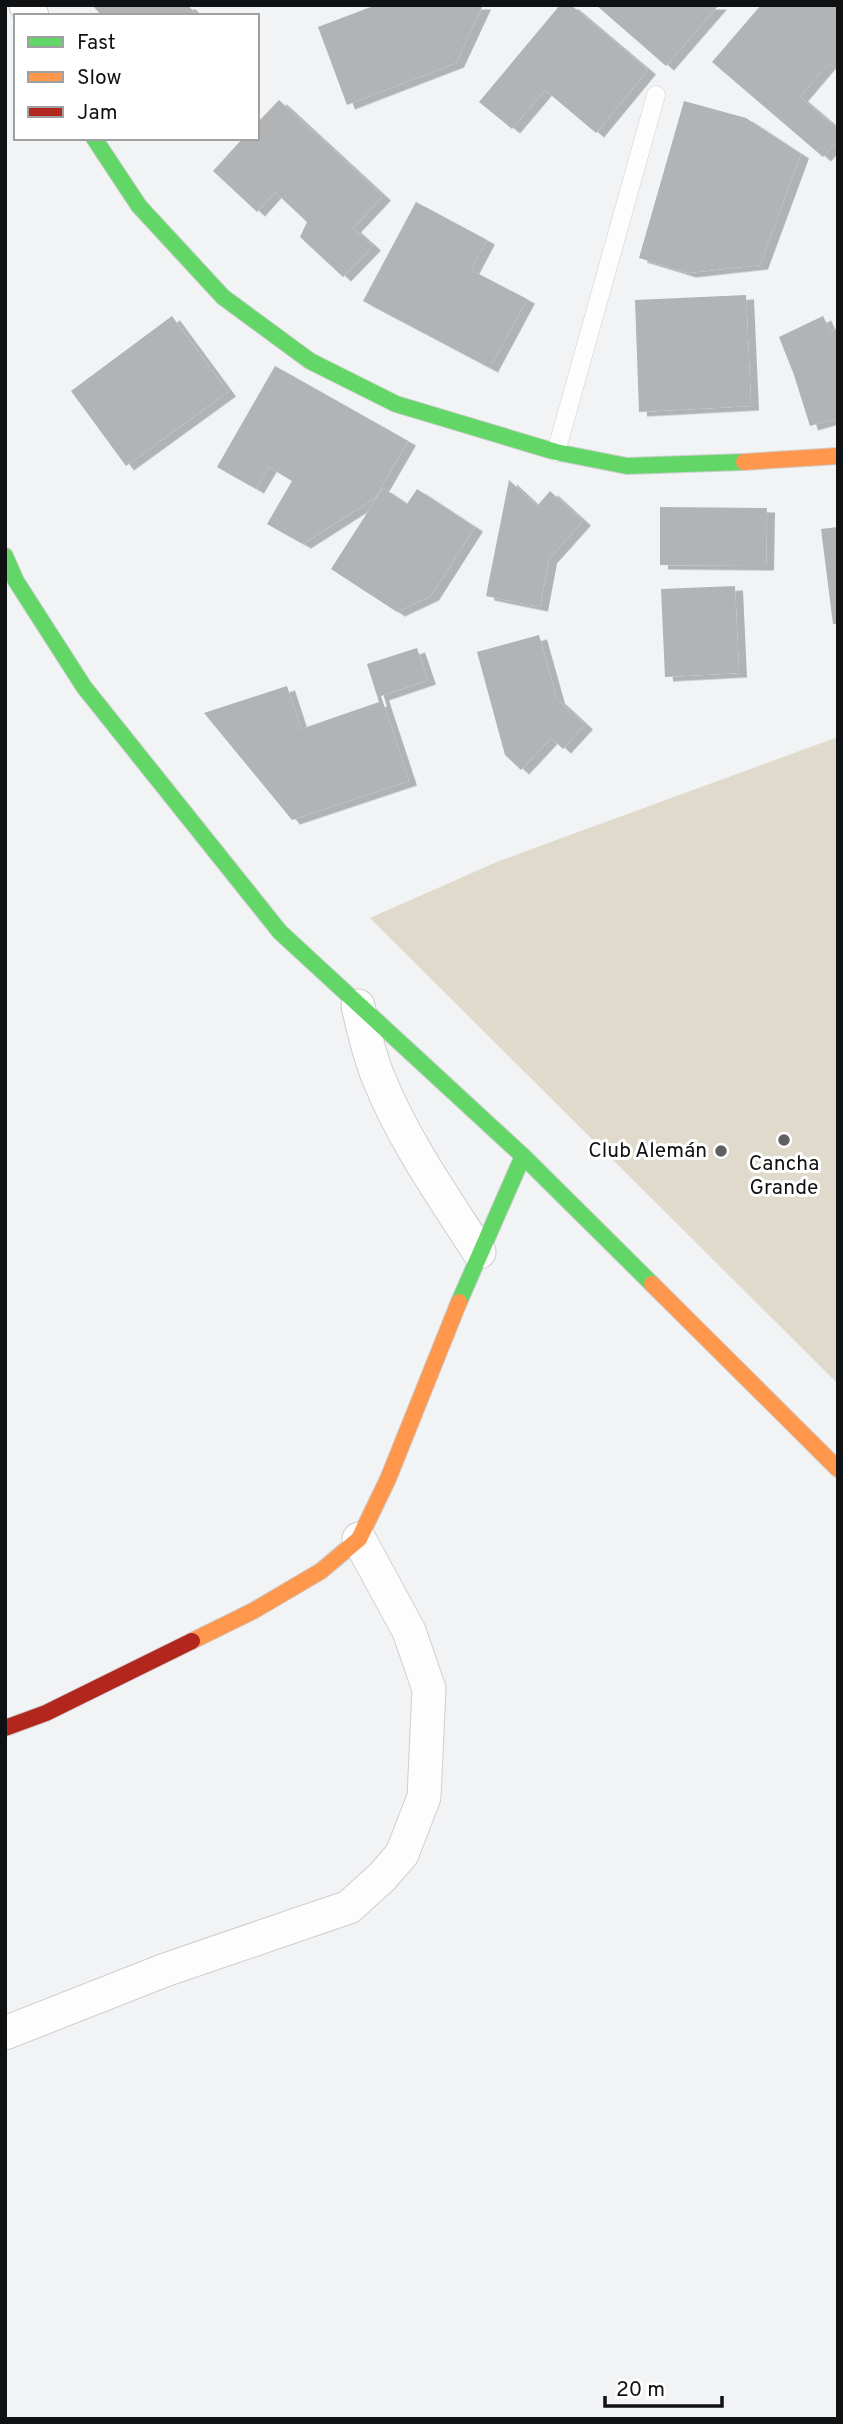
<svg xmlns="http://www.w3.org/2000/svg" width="843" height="2424" font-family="Overpass,sans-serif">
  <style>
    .green { fill: #dfdacb }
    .building { fill: #b1b3b5; filter: url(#shadow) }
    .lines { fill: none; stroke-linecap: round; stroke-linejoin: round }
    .lane-casing { stroke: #ceced0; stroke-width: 19 }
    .street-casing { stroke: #ceced0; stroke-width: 35 }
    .fast-casing { stroke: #ceced0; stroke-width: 18 }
    .slow-casing { stroke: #ceced0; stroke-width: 18 }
    .jam-casing { stroke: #ceced0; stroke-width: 18 }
    .lane { stroke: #fdfdfe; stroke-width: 18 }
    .street { stroke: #fdfdfe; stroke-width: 33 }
    .fast { stroke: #63d668; stroke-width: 16 }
    .slow { stroke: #ff974d; stroke-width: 16 }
    .jam { stroke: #b3261e; stroke-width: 16 }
    .poi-dot { fill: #5f6062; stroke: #fff; stroke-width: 2.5 }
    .labels { text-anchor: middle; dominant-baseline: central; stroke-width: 6; stroke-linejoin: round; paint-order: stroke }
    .poi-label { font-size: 21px; fill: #101113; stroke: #fff; text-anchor: end }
  </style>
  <defs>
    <filter id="shadow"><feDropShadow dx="8" dy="4.5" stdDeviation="0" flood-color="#0004"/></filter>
  </defs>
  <rect width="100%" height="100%" fill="#f1f3f5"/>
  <path class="green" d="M 838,737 L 838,1384 L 370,918 L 499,861 Z"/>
  <path class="building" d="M 92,5 L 188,5 L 197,16 L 102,16 Z
    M 376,5 L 483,5 L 456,63 L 347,105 L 318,27 Z
    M 560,5 L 571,5 L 648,70 L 596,133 L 545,90 L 512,129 L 479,102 Z
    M 596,5 L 719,5 L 666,66 Z
    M 761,5 L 838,5 L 838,70 L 829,63 L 800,97 L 838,129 L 838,140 L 823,157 L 712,62 Z
    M 279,100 L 383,196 L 353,228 L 373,246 L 343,277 L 300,237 L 307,222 L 275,192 L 257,212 L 213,171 L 243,138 L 257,138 L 257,123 Z
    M 684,101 L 746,118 L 801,154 L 760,265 L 688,273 L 639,258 Z
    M 416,202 L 487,240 L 471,270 L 527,299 L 490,368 L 363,301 Z
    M 746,295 L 751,406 L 639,412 L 635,300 Z
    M 172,316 L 228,392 L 126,466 L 71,391 Z
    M 823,316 L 831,332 L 838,328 L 838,418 L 810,426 L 794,375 L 779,337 Z
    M 275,366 L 408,441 L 375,498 L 303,544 L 267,524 L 292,481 L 269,467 L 256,489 L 217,467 Z
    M 509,480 L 537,506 L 550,491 L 583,521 L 549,559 L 540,607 L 486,596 Z
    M 383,488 L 407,504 L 417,489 L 475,527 L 431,596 L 397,612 L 331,569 Z
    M 660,507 L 767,508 L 766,566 L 660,565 Z
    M 838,527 L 838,624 L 833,624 L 821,529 Z
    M 735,586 L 739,673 L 665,677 L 661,589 Z
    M 539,635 L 557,699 L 585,725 L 563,749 L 551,738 L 521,770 L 505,755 L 477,652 Z
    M 417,648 L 428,680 L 381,696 L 409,781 L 292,820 L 204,713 L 287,686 L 301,729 L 379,702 L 367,664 Z"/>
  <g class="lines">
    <g class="lane-casing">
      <path id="lane" d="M 556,452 L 656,95"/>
    </g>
    <g class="street-casing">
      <path id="street" d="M 26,5 L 32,16
        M 358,1006 C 364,1031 369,1056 379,1079 C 404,1141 443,1196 479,1252
        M 5,2033 L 165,1970 L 349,1907 L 382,1877 L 402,1854 L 424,1797 L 429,1689 L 409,1631 L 359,1539"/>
    </g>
    <g class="fast-casing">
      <path id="fast" d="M 94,138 L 139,206 L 223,297 L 310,361 L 396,404 L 556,452 L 627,466 L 744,462
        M 5,556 L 16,581 L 84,687 L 280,932 L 523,1156 L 652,1284
        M 459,1302 L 523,1156"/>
    </g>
    <g class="slow-casing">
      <path id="slow" d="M 744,462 L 838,456
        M 652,1284 L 838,1469
        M 192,1641 L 253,1611 L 321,1571 L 359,1539 L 388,1479 L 459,1302"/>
    </g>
    <g class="jam-casing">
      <path id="jam" d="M 5,1728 L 46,1713 L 192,1641"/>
    </g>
    <use href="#lane" class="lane"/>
    <use href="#street" class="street"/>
    <use href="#fast" class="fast"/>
    <use href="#slow" class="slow"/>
    <use href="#jam" class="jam"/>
  </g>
  <g class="poi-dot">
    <circle cx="784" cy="1140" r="7"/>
    <circle cx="721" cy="1151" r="7"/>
  </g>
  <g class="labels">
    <g class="poi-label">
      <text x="707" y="1151">Club Alemán</text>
      <text x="784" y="1164" text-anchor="middle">Cancha<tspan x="784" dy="24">Grande</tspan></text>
    </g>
  </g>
  <rect width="843" height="2424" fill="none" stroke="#101113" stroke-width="14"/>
  <rect x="14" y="14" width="245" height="126" fill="#ffffff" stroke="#9fa0a1" stroke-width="2"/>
  <rect x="28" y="37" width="35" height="10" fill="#63d668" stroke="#9fa0a1" stroke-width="2"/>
  <text x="77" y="49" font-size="21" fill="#101113">Fast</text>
  <rect x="28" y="72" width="35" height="10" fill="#ff974d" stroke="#9fa0a1" stroke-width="2"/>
  <text x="77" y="84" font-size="21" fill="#101113">Slow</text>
  <rect x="28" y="107" width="35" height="10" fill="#b3261e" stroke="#9fa0a1" stroke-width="2"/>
  <text x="77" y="119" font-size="21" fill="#101113">Jam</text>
  <path d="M605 2396v10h117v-10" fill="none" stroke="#101113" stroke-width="3.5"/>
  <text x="616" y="2396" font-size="21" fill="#101113" stroke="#ffffff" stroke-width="5" paint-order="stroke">20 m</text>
</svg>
